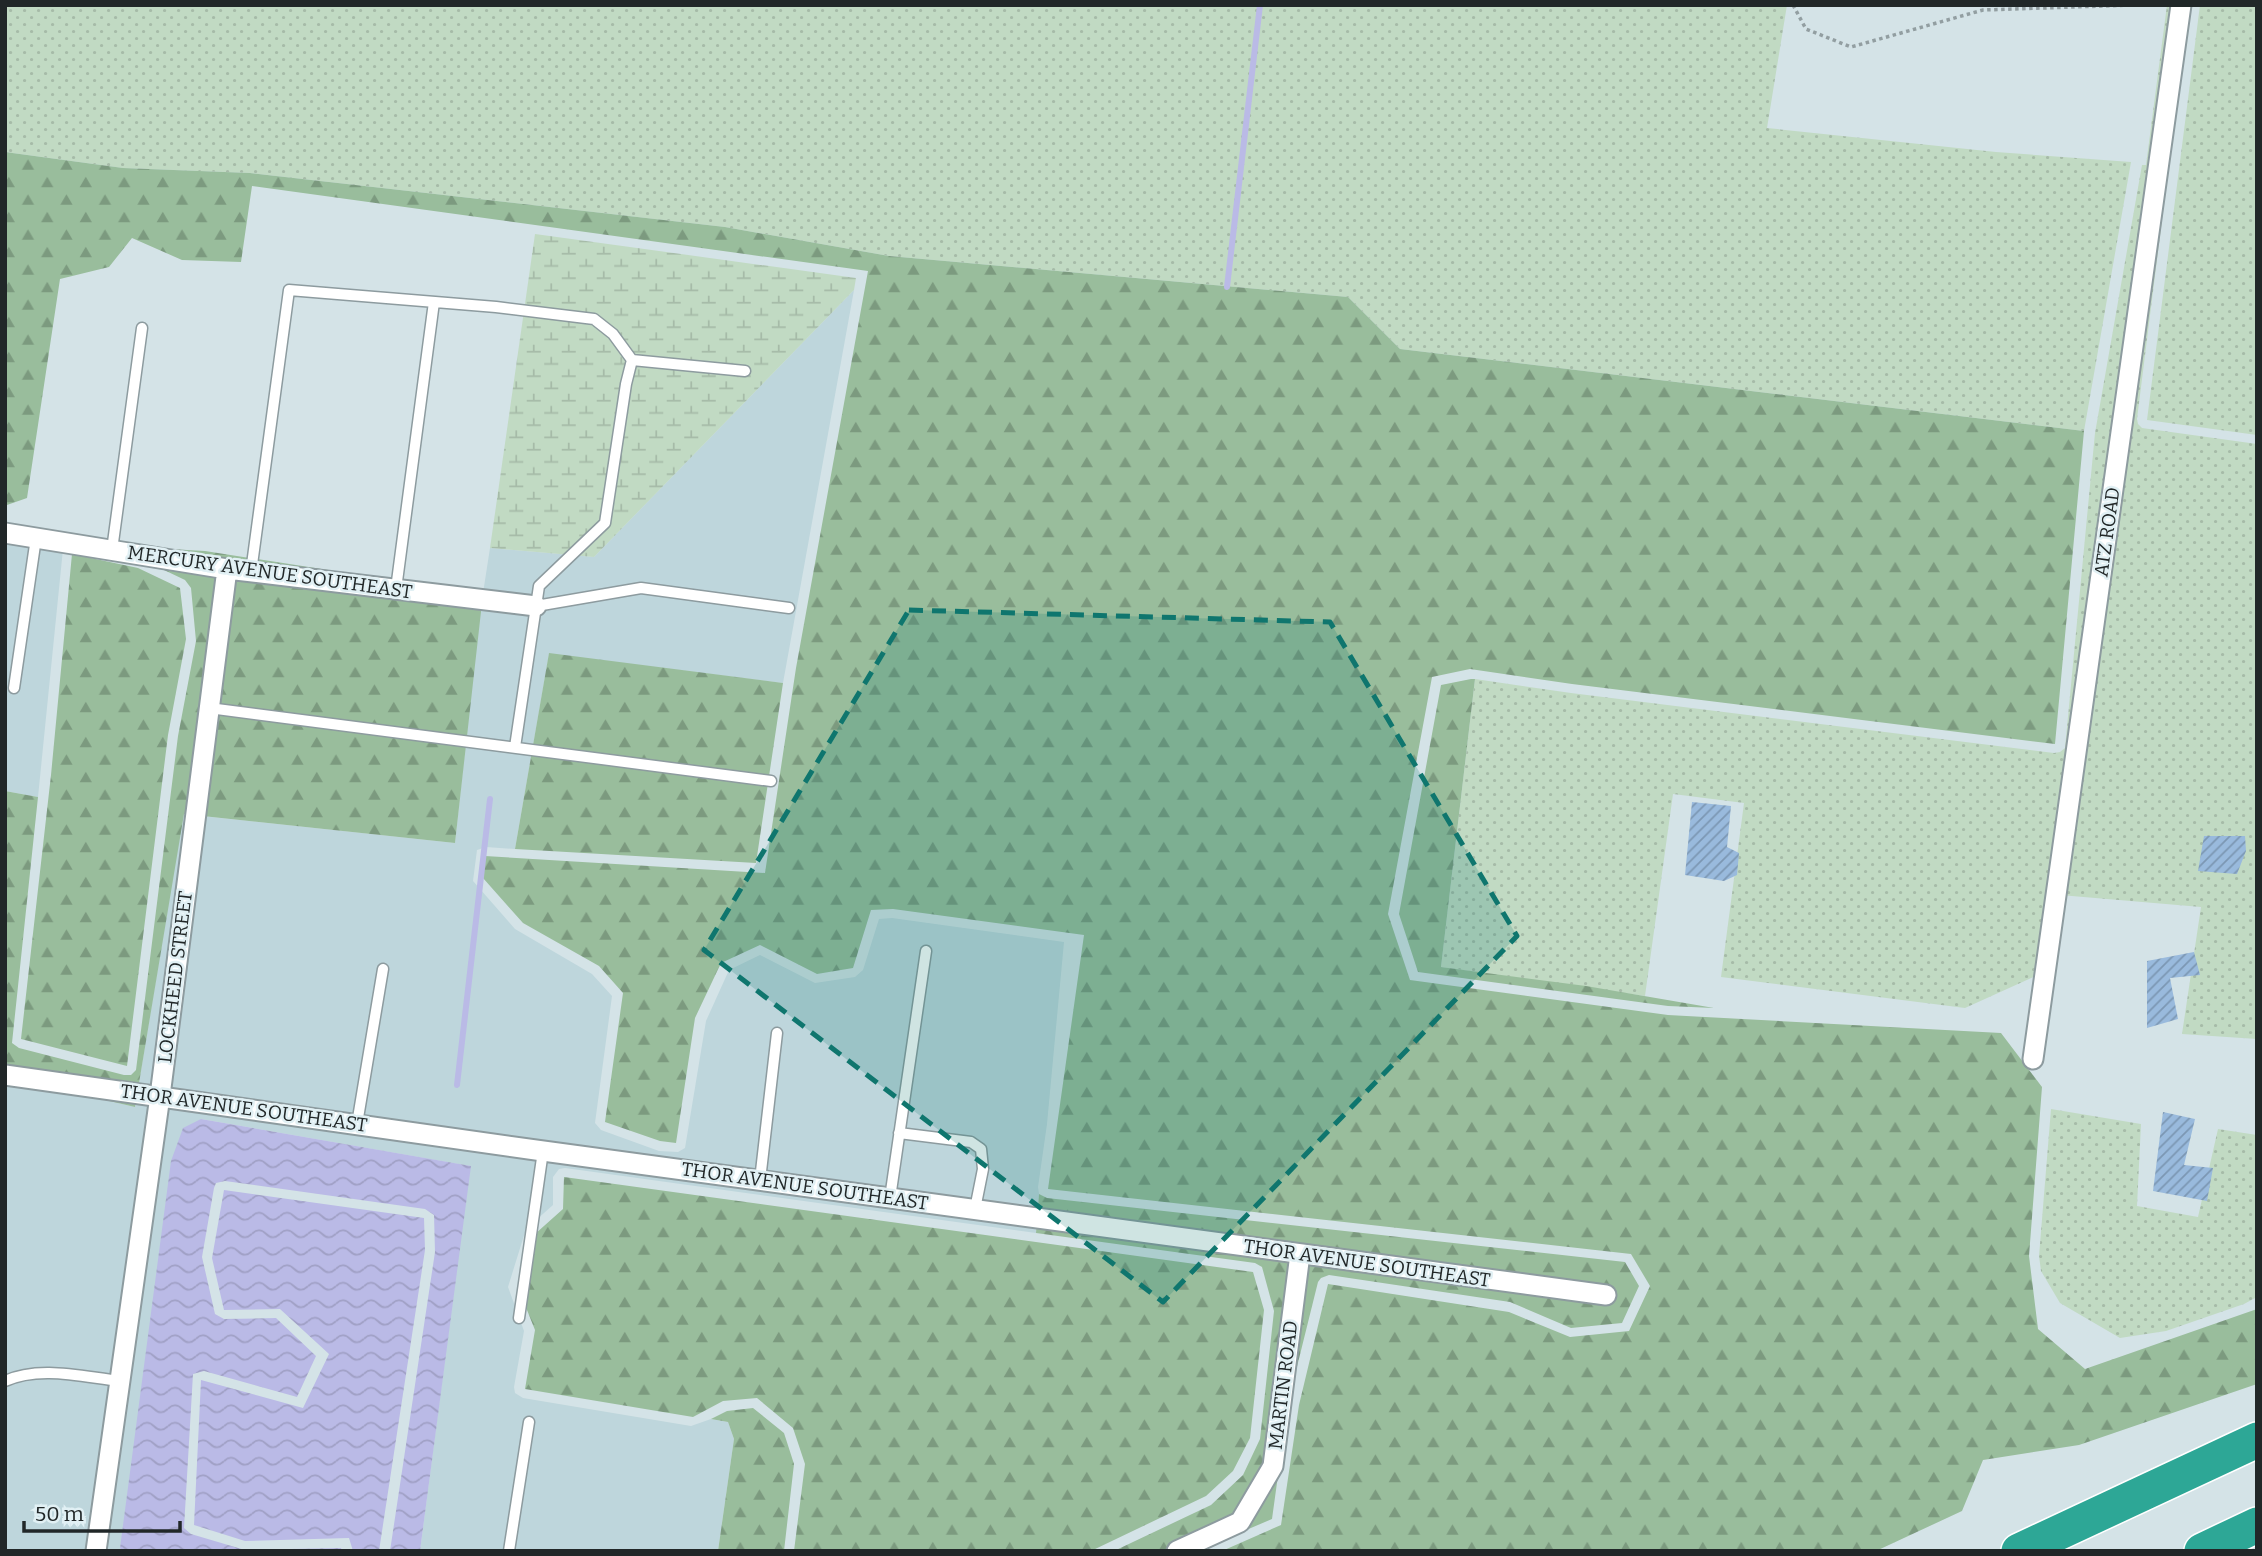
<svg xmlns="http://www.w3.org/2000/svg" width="2262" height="1556" font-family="Bitter,serif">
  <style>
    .built { fill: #bed6dc }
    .grass { fill: url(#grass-dots) }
    .forest { fill: url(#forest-firs) }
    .wetland { fill: url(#wetland-marsh) }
    .water { fill: url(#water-waves) }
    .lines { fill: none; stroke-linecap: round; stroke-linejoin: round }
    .stream { stroke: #babae6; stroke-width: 6 }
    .building { fill: url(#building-hatch) }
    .lane-casing { stroke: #8d9b9f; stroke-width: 13 }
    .street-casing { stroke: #8d9b9f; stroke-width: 23 }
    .highway-casing { stroke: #fff; stroke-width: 38 }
    .path { stroke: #929ea1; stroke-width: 3.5; stroke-dasharray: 3.5 3.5; stroke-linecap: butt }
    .lane { stroke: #fff; stroke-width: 10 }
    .street { stroke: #fff; stroke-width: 19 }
    .highway { stroke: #2da796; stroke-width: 35 }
    .marked { fill: #0f766e; fill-opacity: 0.2; stroke: #0f766e; stroke-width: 5; stroke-dasharray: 14 9; stroke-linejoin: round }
    .labels { text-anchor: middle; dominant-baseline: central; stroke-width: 5; stroke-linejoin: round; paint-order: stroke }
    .street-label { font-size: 19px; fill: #212728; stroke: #e1f0f4 }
  </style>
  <defs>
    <pattern id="grass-dots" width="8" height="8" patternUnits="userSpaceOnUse" patternTransform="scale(1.75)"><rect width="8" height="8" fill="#c1dac3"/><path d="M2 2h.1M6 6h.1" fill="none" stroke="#a6bba8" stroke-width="1.8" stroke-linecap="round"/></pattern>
    <pattern id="forest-firs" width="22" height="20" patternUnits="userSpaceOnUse" patternTransform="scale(1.75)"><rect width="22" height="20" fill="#99bd9c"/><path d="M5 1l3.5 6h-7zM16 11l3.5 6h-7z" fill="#7c9a7f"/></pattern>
    <pattern id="wetland-marsh" width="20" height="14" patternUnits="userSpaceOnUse" patternTransform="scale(1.75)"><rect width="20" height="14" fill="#c1dac3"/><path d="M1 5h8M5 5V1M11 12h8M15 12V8" fill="none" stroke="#a6bba8"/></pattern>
    <pattern id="water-waves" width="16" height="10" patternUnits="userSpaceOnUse" patternTransform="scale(1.75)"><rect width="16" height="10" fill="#babae6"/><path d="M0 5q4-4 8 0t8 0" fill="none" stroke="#a0a0c5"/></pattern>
    <pattern id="building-hatch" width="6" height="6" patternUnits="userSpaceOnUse" patternTransform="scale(1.75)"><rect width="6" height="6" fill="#99badd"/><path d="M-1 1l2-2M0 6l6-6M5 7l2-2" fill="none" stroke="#7c97b3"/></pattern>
  </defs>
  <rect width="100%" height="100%" fill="#d4e3e7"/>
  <path class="built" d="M 854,290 L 783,683 L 549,654 L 515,849 L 486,847 L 477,850 L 473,881 L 515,929 L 592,974 L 612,996 L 595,1123 L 601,1130 L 659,1151 L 678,1152 L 685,1148 L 706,1021 L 729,970 L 760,955 L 815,983 L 855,977 L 863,970 L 879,919 L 892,918 L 1064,942 L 1047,1124 L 1038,1187 L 1039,1194 L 1036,1233 L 565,1168 L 559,1169 L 553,1177 L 553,1205 L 526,1229 L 508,1287 L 524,1331 L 514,1387 L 515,1393 L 523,1398 L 691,1426 L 711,1419 L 728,1422 L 734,1439 L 718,1551 L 420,1551 L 470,1166 L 201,1119 L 120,1548 L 122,1551 L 5,1551 L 5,1077 L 135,1107 L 183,814 L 455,843 L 479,619 L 490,548 L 594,557 Z
    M 5,539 L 63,549 L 38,797 L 5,791 Z"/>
  <path class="grass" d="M 5,5 L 1787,5 L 1767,128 L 1996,152 L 2131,162 L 2084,431 L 1400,349 L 1348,297 L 889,256 L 725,227 L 250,173 L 123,168 L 5,152 Z
    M 2167,5 L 2189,5 L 2137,419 L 2138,424 L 2142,428 L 2257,444 L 2257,1039 L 2182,1034 L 2201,907 L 2060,895 L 2042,973 L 1965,1008 L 1721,977 L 1744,803 L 1673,794 L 1645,996 L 1441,967 L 1475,679 L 1571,693 L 2054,753 L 2060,752 L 2065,748 L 2095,433 L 2142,165 L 2146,165 Z
    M 2200,5 L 2257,5 L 2257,435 L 2147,420 Z
    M 2051,1109 L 2141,1124 L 2137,1206 L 2198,1217 L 2218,1129 L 2257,1135 L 2257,1297 L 2244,1304 L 2166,1331 L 2120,1338 L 2060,1303 L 2041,1271 L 2039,1256 Z"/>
  <path class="forest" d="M 5,152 L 123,168 L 250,173 L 725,227 L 889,256 L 1348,297 L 1400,349 L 2084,431 L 2055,744 L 1572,684 L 1470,669 L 1432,677 L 1388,914 L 1410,980 L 1668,1015 L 2001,1033 L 2042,1087 L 2029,1256 L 2038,1329 L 2085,1369 L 2257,1309 L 2257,1384 L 2079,1445 L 1983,1460 L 1962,1511 L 1876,1551 L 1222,1551 L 1281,1525 L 1299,1405 L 1328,1284 L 1509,1312 L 1570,1337 L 1629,1331 L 1650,1286 L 1631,1254 L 1048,1189 L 1084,935 L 893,909 L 871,910 L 853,968 L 817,974 L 760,945 L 721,963 L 695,1018 L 676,1143 L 660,1141 L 605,1122 L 623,993 L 599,966 L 523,923 L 483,878 L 485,856 L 765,873 L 796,668 L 868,271 L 252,186 L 241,262 L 182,260 L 132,238 L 109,267 L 60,279 L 27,498 L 7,505 L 5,505 Z
    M 80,544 L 205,551 L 483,594 L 455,843 L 184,814 L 135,1107 L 5,1077 L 5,791 L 38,797 L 12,1043 L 19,1048 L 124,1075 L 131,1075 L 136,1070 L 178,736 L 196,641 L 191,588 L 185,580 L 143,560 Z
    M 72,554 L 138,568 L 180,588 L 186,639 L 168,735 L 127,1066 L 21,1039 L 51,775 Z
    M 549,653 L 783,683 L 756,863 L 515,849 Z
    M 1471,679 L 1475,679 L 1441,967 L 1586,986 L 1714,1008 L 1668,1006 L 1418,972 L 1399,914 L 1441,685 Z
    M 564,1177 L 1253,1272 L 1264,1310 L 1250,1438 L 1233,1471 L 1206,1496 L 1091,1551 L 794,1551 L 805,1464 L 793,1428 L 757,1398 L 723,1401 L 693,1417 L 525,1389 L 535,1330 L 519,1290 L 535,1234 L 563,1209 Z
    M 1039,1194 L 1047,1198 L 1625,1262 L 1639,1286 L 1622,1323 L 1571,1328 L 1510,1302 L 1329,1275 L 1321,1278 L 1318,1282 L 1288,1403 L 1272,1519 L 1197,1551 L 1114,1551 L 1211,1505 L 1243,1475 L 1260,1439 L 1274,1311 L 1262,1267 L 1255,1263 L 1036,1233 Z
    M 753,1408 L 784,1433 L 794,1464 L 784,1551 L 718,1551 L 734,1439 L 728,1422 L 711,1419 L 727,1411 Z"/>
  <path class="wetland" d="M 535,234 L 856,278 L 854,290 L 594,557 L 490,548 Z"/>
  <path class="water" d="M 201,1119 L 471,1166 L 420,1551 L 390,1551 L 435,1252 L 434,1215 L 425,1209 L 225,1181 L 216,1183 L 214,1188 L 202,1257 L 215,1314 L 224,1319 L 276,1318 L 316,1356 L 297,1397 L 204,1371 L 193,1374 L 184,1528 L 191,1534 L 245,1550 L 341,1548 L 342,1551 L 122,1551 L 120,1548 L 171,1161 L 183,1128 Z
    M 224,1190 L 424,1218 L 425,1250 L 379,1551 L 353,1551 L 349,1538 L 245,1541 L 194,1525 L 201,1380 L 303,1408 L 329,1354 L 280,1309 L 224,1310 L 212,1258 Z"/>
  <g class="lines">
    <path class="stream" d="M 1227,287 L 1260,5
      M 457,1085 L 490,799"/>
  </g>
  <path class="building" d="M 1692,802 L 1731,806 L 1727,847 L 1739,853 L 1737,875 L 1724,881 L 1685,875 Z
    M 2204,836 L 2245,836 L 2246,851 L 2237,874 L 2198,871 Z
    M 2194,952 L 2200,975 L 2170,978 L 2178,1019 L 2147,1028 L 2147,961 Z
    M 2163,1112 L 2195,1119 L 2184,1165 L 2213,1168 L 2207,1201 L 2153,1191 Z"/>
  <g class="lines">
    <g class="lane-casing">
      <path id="lane" d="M 112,550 L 142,328
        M 251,572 L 289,290 L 496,307 L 594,319 L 613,334 L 632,360
        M 396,589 L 434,302
        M 536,606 L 641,588 L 789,608
        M 14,688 L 36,538
        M 209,708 L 771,781
        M 515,747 L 539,586 L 605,523 L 626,384 L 632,360 L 745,371
        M 357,1124 L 383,969
        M 899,1133 L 971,1142 L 981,1149 L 983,1169 L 975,1209
        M 760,1180 L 777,1033
        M 890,1198 L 926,951
        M 519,1318 L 543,1151
        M 5,1381 C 40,1365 83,1377 120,1381
        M 509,1551 L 529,1422"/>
    </g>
    <g class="street-casing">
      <path id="street" d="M 5,533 L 227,569 L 536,606
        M 2033,1059 L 2181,5
        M 5,1075 L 543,1151 L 1606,1295
        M 96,1551 L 160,1096 L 227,569
        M 1177,1551 L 1240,1522 L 1273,1466 L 1300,1254"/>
    </g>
    <g class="highway-casing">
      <path id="highway" d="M 2019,1551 L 2257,1440
        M 2202,1551 L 2257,1525"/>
    </g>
    <path class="path" d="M 1793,5 L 1806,29 L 1851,47 L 1983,10 L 2134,5"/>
    <use href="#lane" class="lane"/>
    <use href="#street" class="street"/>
    <use href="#highway" class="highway"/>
  </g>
  <path class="marked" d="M 909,610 L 1330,622 L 1517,936 L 1163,1302 L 704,950 Z"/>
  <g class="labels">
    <g class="street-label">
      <text transform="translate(2107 532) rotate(-82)">ATZ ROAD</text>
      <text transform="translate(270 572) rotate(8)">MERCURY AVENUE SOUTHEAST</text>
      <text transform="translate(175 977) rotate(-83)">LOCKHEED STREET</text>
      <text transform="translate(244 1108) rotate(8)">THOR AVENUE SOUTHEAST</text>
      <text transform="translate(805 1186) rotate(8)">THOR AVENUE SOUTHEAST</text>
      <text transform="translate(1367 1263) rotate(8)">THOR AVENUE SOUTHEAST</text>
      <text transform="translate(1283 1385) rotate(-83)">MARTIN ROAD</text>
    </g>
  </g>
  <rect width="2262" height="1556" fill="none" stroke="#212728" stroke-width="14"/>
  <path d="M24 1521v10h156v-10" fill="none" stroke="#212728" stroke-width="3.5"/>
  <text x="35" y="1521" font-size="21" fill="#212728" stroke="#e1f0f4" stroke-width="5" paint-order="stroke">50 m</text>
</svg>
